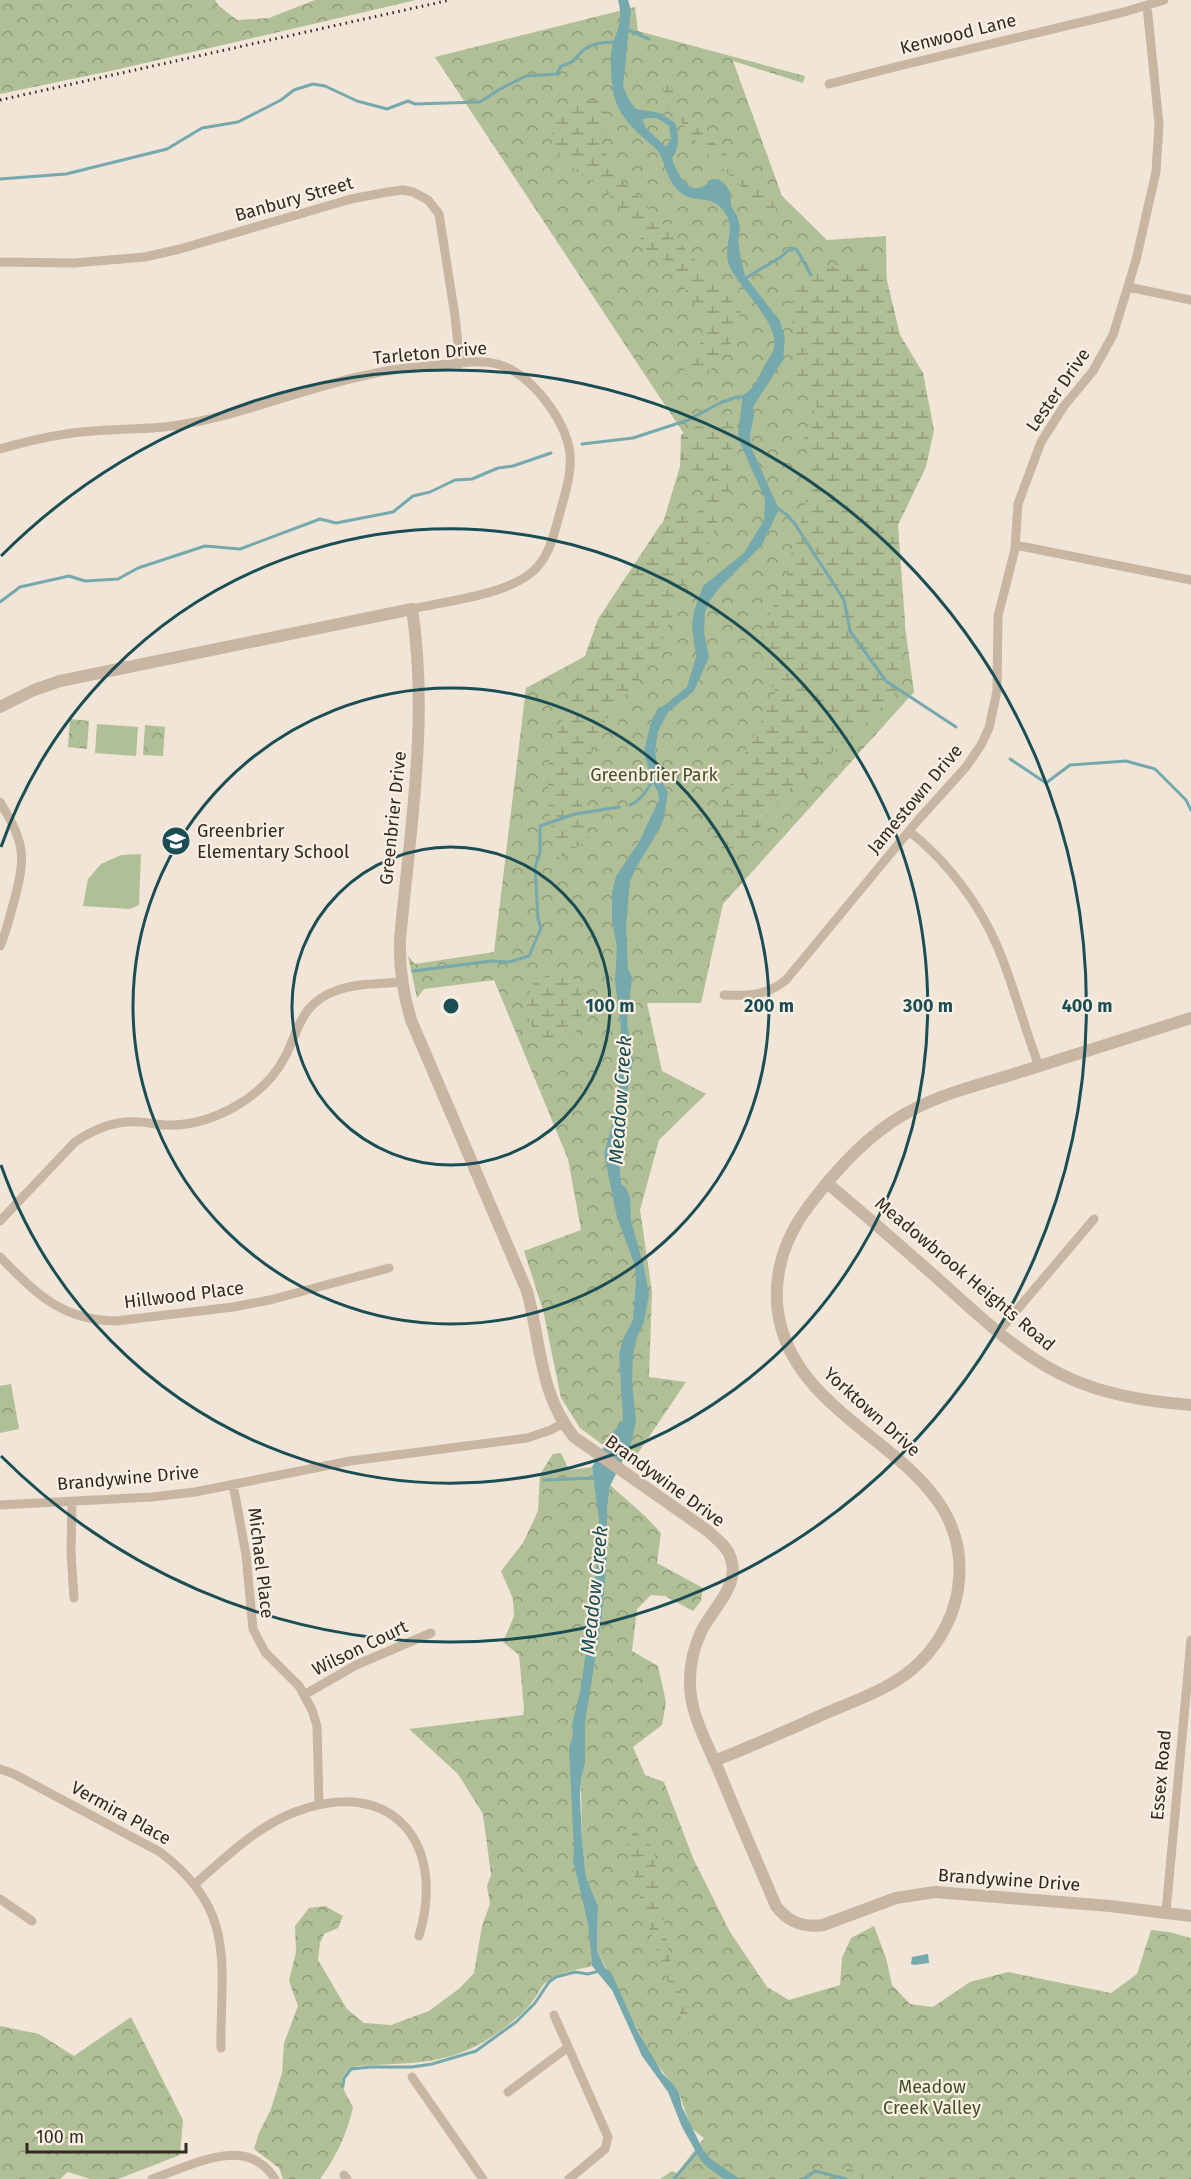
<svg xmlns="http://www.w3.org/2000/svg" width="1191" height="2179" font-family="'Fira Sans',sans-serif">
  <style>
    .forest { fill: url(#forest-crowns) }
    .wetland { fill: url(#wetland-marsh) }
    .pitch { fill: #b0bf96 }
    .water { fill: #75a9ad; fill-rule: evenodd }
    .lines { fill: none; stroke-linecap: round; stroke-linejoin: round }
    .stream { stroke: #75a9ad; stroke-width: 3 }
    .minor { stroke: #c8b5a2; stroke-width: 9 }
    .tertiary { stroke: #c8b5a2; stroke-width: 12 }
    .rail { stroke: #332924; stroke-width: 3; stroke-dasharray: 1.5 4.5; stroke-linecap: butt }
    .ring { fill: none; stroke: #1a4e54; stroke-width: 3 }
    .labels { text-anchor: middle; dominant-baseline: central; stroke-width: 4.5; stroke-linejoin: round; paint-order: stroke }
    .street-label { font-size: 18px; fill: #332924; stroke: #f9efe2 }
    .park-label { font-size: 18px; fill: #405128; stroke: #f9efe2 }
    .poi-label { font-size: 18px; fill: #332924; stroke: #f9efe2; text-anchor: start }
    .water-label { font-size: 20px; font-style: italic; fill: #1a4e54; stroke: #f9efe2 }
    .centre { fill: #1a4e54; stroke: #f9efe2; stroke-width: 3 }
    .ring-label { font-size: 18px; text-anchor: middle; font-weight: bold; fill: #1a4e54; stroke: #f9efe2; stroke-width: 4.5; stroke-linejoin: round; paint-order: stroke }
  </style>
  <defs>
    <pattern id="forest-crowns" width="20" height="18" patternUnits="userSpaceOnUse" patternTransform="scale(1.5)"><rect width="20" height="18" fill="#b0bf96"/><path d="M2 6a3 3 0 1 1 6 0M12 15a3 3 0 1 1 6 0" fill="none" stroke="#909b7a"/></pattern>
    <pattern id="wetland-marsh" width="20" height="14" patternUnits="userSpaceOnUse" patternTransform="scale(1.5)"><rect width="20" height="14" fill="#b0bf96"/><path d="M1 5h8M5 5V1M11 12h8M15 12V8" fill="none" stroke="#909b7a"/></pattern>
  </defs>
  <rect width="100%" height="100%" fill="#f0e5d6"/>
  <path class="forest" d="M 0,0 L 215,0 L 219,6 L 237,20 L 269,18 L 315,0 L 416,0 L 115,70 L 0,94 Z
    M 635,7 L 638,31 L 805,76 L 803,83 L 733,61 L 782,196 L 827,240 L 886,236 L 889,441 L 902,605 L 914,692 L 723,904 L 701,1003 L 647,1003 L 662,1071 L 706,1094 L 659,1140 L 640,1210 L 652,1292 L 649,1377 L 686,1382 L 630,1465 L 580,1428 L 561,1398 L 543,1310 L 524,1251 L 581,1230 L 568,1159 L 494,980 L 424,989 L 417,998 L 408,956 L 415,964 L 494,952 L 526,688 L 630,632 L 688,440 L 435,57 Z
    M 70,719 L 89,721 L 87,749 L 68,747 Z
    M 145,725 L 165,727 L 163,756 L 143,755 Z
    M 11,1384 L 19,1429 L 0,1433 L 0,1386 Z
    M 561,1453 L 569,1470 L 592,1467 L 594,1484 L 597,1484 L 602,1549 L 591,1676 L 602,1617 L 607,1558 L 607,1509 L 610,1485 L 646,1517 L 661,1533 L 657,1563 L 703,1588 L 701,1601 L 693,1611 L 665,1596 L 651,1595 L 637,1609 L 632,1651 L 658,1666 L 666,1702 L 662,1725 L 633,1747 L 645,1775 L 664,1782 L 693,1858 L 730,1932 L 767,1987 L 789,2000 L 840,1985 L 842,1958 L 851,1938 L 874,1926 L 886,1958 L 892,1985 L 910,2004 L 933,2007 L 970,1982 L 1008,1972 L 1111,1993 L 1137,1974 L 1151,1930 L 1169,1932 L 1191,1938 L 1191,2179 L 660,2179 L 672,2171 L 677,2173 L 704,2138 L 691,2128 L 679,2093 L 652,2058 L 597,1951 L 598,1906 L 586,1877 L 582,1840 L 581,1779 L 585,1764 L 585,1723 L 575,1853 L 577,1877 L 593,1930 L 589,1931 L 592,1966 C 577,1970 557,1972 545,1983 C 540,1988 537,1996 532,2002 C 527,2009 519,2016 513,2021 C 459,2066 423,2062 358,2066 C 332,2075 343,2088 353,2107 C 347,2134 336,2157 320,2179 L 283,2179 L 279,2168 L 254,2149 L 259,2133 L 271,2109 L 282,2073 L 284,2043 L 298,2006 L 289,1981 L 296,1952 L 295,1926 L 309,1908 L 325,1906 L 343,1916 L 338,1928 L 324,1934 L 320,1943 L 318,1960 L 347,2009 L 364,2023 L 391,2025 L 429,2011 L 460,1988 L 474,1973 L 482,1926 L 490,1904 L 487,1886 L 491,1875 L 483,1814 L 458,1774 L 409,1729 L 523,1715 L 524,1709 L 519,1655 L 503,1642 L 514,1616 L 513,1599 L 501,1571 L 523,1543 L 538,1511 L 540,1474 L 553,1454 Z
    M 131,2017 L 183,2120 L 180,2155 L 118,2179 L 90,2179 L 68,2172 L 60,2179 L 0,2179 L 0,2026 L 39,2034 L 74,2056 Z"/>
  <path class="wetland" d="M 664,82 L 670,84 L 682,109 L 708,140 L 720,146 L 742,174 L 770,196 L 779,217 L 774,223 L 762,213 L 757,203 L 689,134 L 679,118 L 667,107 L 663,98 Z
    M 600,100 L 607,112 L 600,144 L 618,174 L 741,311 L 735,337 L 711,370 L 685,375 L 684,363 L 698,353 L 705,320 L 666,260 L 646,255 L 639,234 L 605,189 L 577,172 L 552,145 L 553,116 L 577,104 Z
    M 861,260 L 884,268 L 900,335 L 923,373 L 934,430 L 926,467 L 898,525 L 905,622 L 903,663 L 899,689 L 865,724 L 788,790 L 746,845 L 719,856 L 711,849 C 721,793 751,744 775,693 L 761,655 L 762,628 L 786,581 L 794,539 L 804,514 L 809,468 L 804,436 L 817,405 L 797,377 L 794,336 L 789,308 L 794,293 L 806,277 L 832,267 Z
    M 729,419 L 734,423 L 731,483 L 713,535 L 679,597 L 658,651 L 603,724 L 586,768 L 582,805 L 588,840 L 556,859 C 550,823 545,790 550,755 L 598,619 L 661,524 L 677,514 L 693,517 L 707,502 L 713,474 L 680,467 L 681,435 L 703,423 Z
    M 559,975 C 576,978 580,980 582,998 C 589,1074 498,1037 536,979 Z
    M 624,1829 L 636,1832 L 654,1849 L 669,1956 L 684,2001 L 693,2036 L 689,2038 C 663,1969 637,1901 624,1829 Z
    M 850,2167 L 911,2179 L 837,2179 Z"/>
  <path class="pitch" d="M 97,724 L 138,727 L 136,756 L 95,753 Z
    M 141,854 L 139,905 L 130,909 L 83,906 L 88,879 L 101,864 L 121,855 Z"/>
  <path class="water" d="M 618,0 L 628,0 L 631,10 L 623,86 L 629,100 L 636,109 L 660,113 L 675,123 C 679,135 680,148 672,158 C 678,177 692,202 712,179 L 718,179 L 725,184 L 730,192 L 731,206 L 737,216 L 740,227 L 738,239 L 740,255 L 745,276 L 780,321 L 785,338 L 783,360 L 753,407 L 754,416 L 750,435 L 751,447 L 777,505 L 778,511 L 762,545 L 719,588 L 709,602 L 705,612 L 704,632 L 709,657 L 694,691 L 668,712 L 658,731 L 655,750 L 658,773 L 668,793 L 664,817 L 660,828 L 637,866 L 630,881 L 626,926 L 628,969 L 632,977 L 627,1023 L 633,1060 L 618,1143 L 621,1184 L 626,1188 L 630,1197 L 631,1221 L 643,1263 L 649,1294 L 644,1322 L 637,1337 L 633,1355 L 632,1381 L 636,1421 L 631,1444 L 610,1486 L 607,1509 L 607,1558 L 602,1617 L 585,1722 L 585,1764 L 581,1779 L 580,1797 L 582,1840 L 586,1877 L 598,1906 L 597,1951 L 605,1968 L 611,1972 L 637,2030 L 662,2073 L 673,2084 L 679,2093 L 682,2107 L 703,2150 L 712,2160 L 740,2179 L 724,2179 L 706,2166 L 700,2159 L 682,2127 L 668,2092 L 642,2056 L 612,1990 L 592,1966 L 588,1924 L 573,1860 L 574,1848 L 569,1749 L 573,1735 L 572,1725 L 580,1692 L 589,1632 L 599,1543 L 599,1520 L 592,1467 L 610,1436 L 623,1420 L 619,1354 L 623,1339 L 633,1320 L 636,1281 L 635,1266 L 617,1217 L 604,1154 L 620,1097 L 617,1072 L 621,1028 L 615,981 L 617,947 L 612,922 L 612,893 L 616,876 L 639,842 L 659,800 L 658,792 L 651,780 L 644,752 L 651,722 L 658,708 L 665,705 L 687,687 L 696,657 L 692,625 L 694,611 L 703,586 L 744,553 L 764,520 L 765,499 L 741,445 L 738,434 L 743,395 C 754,389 757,379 764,367 C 767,360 773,354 774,347 C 779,322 739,289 729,265 C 722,244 739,227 722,209 C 711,195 694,203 681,193 C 665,180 667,164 657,150 C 655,147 650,144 647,141 C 635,131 621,117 616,102 C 611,90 609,56 613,44 C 619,25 623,20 618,0 ZM 650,118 L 657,118 L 669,126 L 671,139 L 666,147 L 646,128 L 642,119 Z
    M 928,1954 L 929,1963 L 914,1965 L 911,1964 L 912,1957 Z"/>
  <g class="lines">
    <path class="stream" d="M 626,29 L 649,39
      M 0,179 L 66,174 L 167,149 L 202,128 L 238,122 L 281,100 L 294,90 L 313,84 L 325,86 L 357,101 L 387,109 L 408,101 L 415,104 L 480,102 L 500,89 L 526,76 L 557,74 L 561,66 C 578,61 574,57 585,49 C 593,43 606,42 615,42
      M 744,279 L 781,257 L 791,248 L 797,250 L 811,275
      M 582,444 L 633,438 L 688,420 L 720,403 L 737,397 L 746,397
      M 776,507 L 787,515 L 795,524 L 844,600 L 850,631 L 886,681 L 956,727
      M 0,602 L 20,587 L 69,576 L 85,581 L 118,579 L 138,568 L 205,546 L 240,549 L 320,519 L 336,523 L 393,512 L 413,496 L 430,492 L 455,480 L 472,479 L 498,468 L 513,466 L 551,453
      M 1010,759 L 1046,783 L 1070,765 L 1126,761 L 1155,769 L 1186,800 L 1191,810
      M 630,805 C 641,801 647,788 655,779
      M 413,971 L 492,961 L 509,962 L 529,956 L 541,928 L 538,919 L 535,867 L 540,853 L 540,826 L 575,814 L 619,807
      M 544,1480 L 596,1478
      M 343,2086 L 344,2078 L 351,2069 L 371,2067 L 412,2067 L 432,2064 L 476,2051 L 516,2022 L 535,2003 L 549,1982 L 556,1977 L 575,1972 L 588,1974 L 599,1971
      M 674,2179 L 698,2151
      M 804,2179 L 815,2171 L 846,2179"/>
    <path class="minor" d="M 829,84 L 895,67 L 1124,12 L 1164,0
      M 0,262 L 74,263 L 145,257 L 180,249 L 351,199 L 388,192 L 403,190 L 413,192 L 428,200 L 439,214 L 455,316 L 460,364
      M 1128,287 L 1191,300
      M 0,449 C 31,440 61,433 93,431 C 122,428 150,430 179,425 C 243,415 303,388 367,375 C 390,369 414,367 438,365 C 457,364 478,359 497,364 C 530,372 567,421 570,454 C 572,475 564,497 559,516 C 553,537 549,558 532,572 C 506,595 446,601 412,609
      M 1015,545 L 1191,580
      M 0,802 C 26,845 26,857 13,905 C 9,919 6,933 0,946
      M 909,831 C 947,861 979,903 998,948 C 1014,986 1024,1027 1039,1066
      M 724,995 C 748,996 766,996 786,980 L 919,819 L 966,767 L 981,745 L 989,728 L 997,691 L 998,616 L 1015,549 L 1018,504 L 1041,442 L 1064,406 L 1093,371 L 1113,335 L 1136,260 L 1156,172 L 1159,124 L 1147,6
      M 0,1221 L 75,1142 C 94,1129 115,1120 139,1122 C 148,1122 157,1125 166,1125 C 190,1126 215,1118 236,1106 C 257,1094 275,1077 286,1055 C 300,1026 302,1002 338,990 C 358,983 380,984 401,982
      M 0,1257 C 37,1294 61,1320 116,1321 L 233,1307 L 270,1300 L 389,1268
      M 999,1331 L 1094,1219
      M 233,1484 L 246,1555 L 253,1629 L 265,1652 L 299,1686 L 312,1710 L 317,1726 L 319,1805
      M 72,1502 L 71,1553 L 74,1598
      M 0,1505 L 152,1497 L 195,1492 L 350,1461 L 527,1438 L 551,1430 L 563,1423
      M 304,1695 L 356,1665 L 431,1633
      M 0,1769 L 14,1774 L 160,1852 C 238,1911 220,1964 221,2048
      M 195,1884 C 226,1857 256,1827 295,1812 C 392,1775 447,1843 419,1936
      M 0,1899 L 32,1921
      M 1166,1912 L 1191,1640
      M 554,2015 L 608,2137 L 605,2149 L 569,2179
      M 412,2077 L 483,2179
      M 508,2092 L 567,2048
      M 344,2175 L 347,2179
      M 152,2179 C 191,2166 247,2133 275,2179"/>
    <path class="tertiary" d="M 0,707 L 34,690 L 60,681 L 412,609 C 429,719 410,830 400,940 C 399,968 403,993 411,1020 L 527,1291 C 541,1342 539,1394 574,1437 L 708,1531 C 716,1539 728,1547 731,1559 C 740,1586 712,1609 701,1632 C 694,1647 690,1664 690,1681 C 689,1712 707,1743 719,1771 C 737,1816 757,1861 776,1906 C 788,1922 804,1928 823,1925 L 896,1898 L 935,1892 L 1110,1906 L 1191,1916
      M 827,1183 C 864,1214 901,1246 937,1278 C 977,1314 1022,1358 1071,1379 C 1109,1396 1151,1402 1191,1405
      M 714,1761 C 752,1746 789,1730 826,1713 C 859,1699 896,1687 921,1661 C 942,1640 957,1610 959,1580 C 971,1450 786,1431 777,1303 C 775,1267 787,1235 808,1207 C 834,1172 865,1137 903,1115 C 938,1094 979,1085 1017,1073 C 1075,1055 1133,1036 1191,1018"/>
    <path class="rail" d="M 0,100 L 450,0"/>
  </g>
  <g class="ring">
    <circle cx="451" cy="1006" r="159"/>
    <circle cx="451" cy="1006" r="318"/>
    <path d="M1 847A477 477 0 1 1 1 1165"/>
    <path d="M1 556A636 636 0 1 1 1 1456"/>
  </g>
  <defs>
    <g id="school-disc" transform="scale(1.5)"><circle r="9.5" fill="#1a4e54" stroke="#f9efe2"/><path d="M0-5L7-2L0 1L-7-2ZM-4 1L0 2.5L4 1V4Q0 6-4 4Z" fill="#fff"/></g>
  </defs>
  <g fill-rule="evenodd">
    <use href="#school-disc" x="176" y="841"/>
  </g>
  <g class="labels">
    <g class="street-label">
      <text transform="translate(958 34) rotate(-14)">Kenwood Lane</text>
      <text transform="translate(294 199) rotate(-16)">Banbury Street</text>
      <text transform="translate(430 353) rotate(-5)">Tarleton Drive</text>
      <text transform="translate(1058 390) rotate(-55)">Lester Drive</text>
      <text transform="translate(915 799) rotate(-50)">Jamestown Drive</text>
      <text transform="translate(393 818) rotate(-84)">Greenbrier Drive</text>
      <text transform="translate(965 1274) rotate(40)">Meadowbrook Heights Road</text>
      <text transform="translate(184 1295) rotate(-7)">Hillwood Place</text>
      <text transform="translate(872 1412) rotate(42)">Yorktown Drive</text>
      <text transform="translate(128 1478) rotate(-5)">Brandywine Drive</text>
      <text transform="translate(665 1481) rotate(36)">Brandywine Drive</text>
      <text transform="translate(261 1563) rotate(83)">Michael Place</text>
      <text transform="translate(360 1648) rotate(-26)">Wilson Court</text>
      <text transform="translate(1161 1775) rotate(-85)">Essex Road</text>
      <text transform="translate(121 1813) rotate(29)">Vermira Place</text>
      <text transform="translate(1009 1880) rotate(4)">Brandywine Drive</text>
    </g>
    <g class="park-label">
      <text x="654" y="775">Greenbrier Park</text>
      <text x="932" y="2087">Meadow<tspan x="932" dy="21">Creek Valley</tspan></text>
    </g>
    <g class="poi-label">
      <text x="197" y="831">Greenbrier<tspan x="197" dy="21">Elementary School</tspan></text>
    </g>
    <g class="water-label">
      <text transform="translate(620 1100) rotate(-86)">Meadow Creek</text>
      <text transform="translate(594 1590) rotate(-84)">Meadow Creek</text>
    </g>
  </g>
  <circle cx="451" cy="1006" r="9" class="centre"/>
  <g class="ring-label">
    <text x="610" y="1012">100 m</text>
    <text x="769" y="1012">200 m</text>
    <text x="928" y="1012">300 m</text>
    <text x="1087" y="1012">400 m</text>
  </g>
  <path d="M27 2143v9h159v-9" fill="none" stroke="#332924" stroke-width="3"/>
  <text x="36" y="2143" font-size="18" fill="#332924" stroke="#f9efe2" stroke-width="4.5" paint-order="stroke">100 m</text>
</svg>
